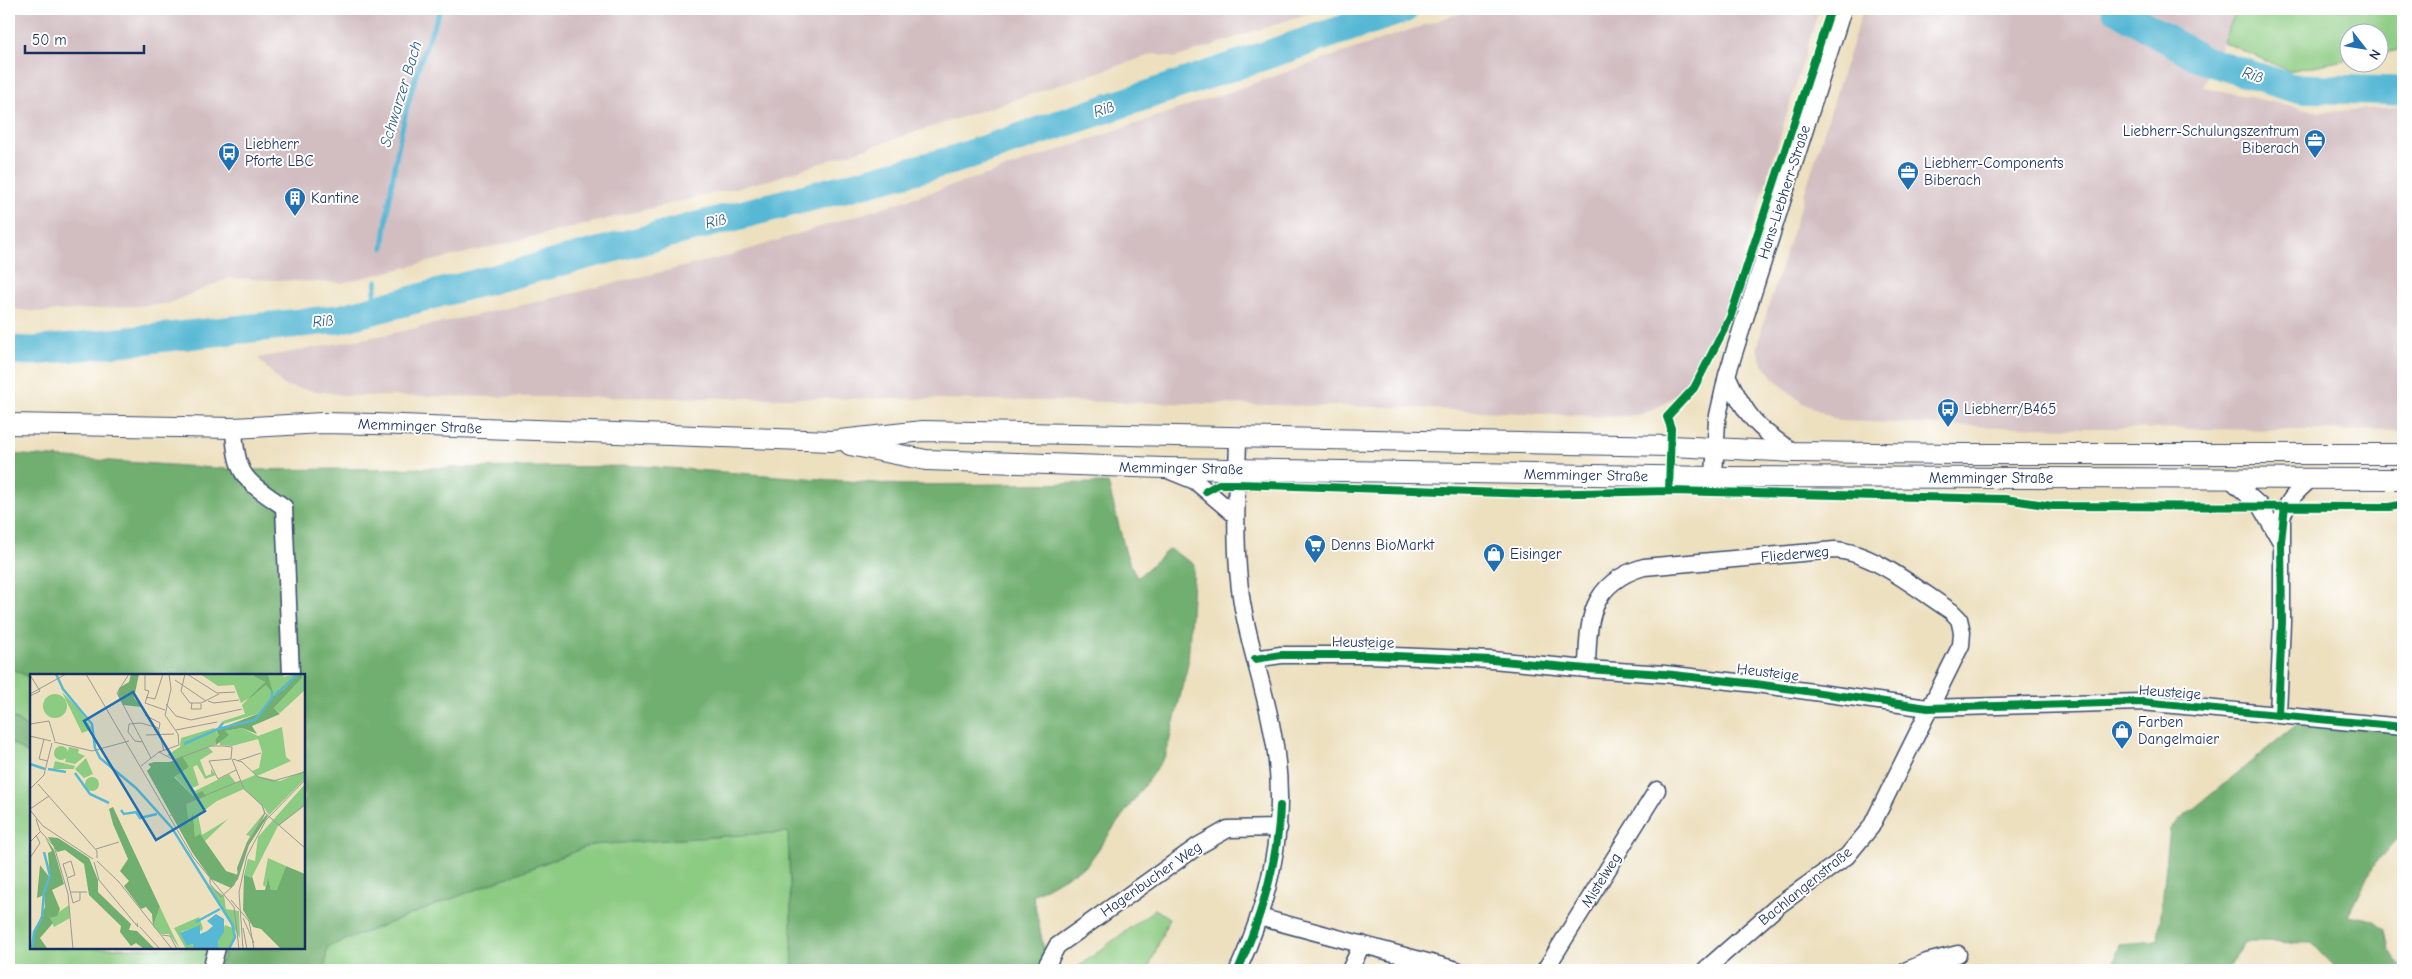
<svg xmlns="http://www.w3.org/2000/svg" width="2412" height="979" font-family="'Comic Neue',sans-serif">
  <style>
    .industrial { fill: #d2bec1 }
    .green { fill: #8ccb82; stroke: #547d70 }
    .forest { fill: #71af70; stroke: #466f67 }
    .lines { fill: none; stroke-linecap: round; stroke-linejoin: round }
    .stream { stroke: #56b8d4; stroke-width: 5 }
    .river { stroke: #56b8d4; stroke-width: 29 }
    .minor-casing { stroke: #3a4a6d; stroke-width: 19 }
    .major-casing { stroke: #3a4a6d; stroke-width: 22 }
    .minor { stroke: #fff; stroke-width: 16 }
    .major { stroke: #fff; stroke-width: 20 }
    .cycleway-casing { stroke: #fff; stroke-width: 11 }
    .cycleway { stroke: #00873e; stroke-width: 8 }
    .labels { text-anchor: middle; dominant-baseline: central; stroke-width: 4; stroke-linejoin: round; paint-order: stroke }
    .poi-label { font-size: 15px; fill: #1b2f5e; stroke: #fff; text-anchor: start }
    .street-label { font-size: 15px; fill: #1b2f5e; stroke: #fff }
    .water-label { font-size: 16px; font-style: italic; fill: #305f87; stroke: #fff }
    .inset-river { fill: none; stroke: #56b8d4; stroke-width: 2.5 }
    .inset-road { fill: none; stroke: #999998; stroke-width: 1 }
    .view { fill: #1f6fb2; fill-opacity: 0.15; stroke: #1f6fb2; stroke-width: 2.5 }
    .inset-edge { fill: none; stroke: #1b2f5e; stroke-width: 2.5 }
  </style>
  <rect width="100%" height="100%" fill="#fff"/>
  <filter id="ink" filterUnits="userSpaceOnUse"><feTurbulence type="fractalNoise" baseFrequency=".02" numOctaves="2"/><feDisplacementMap in="SourceGraphic" scale="10" xChannelSelector="R" yChannelSelector="G"/><feConvolveMatrix kernelMatrix="1 2 1 2 8 2 1 2 1" color-interpolation-filters="sRGB"/></filter>
  <filter id="wash" filterUnits="userSpaceOnUse"><feTurbulence type="fractalNoise" baseFrequency=".0096" numOctaves="4" result="noise"/><feDisplacementMap in="SourceGraphic" scale="20" xChannelSelector="R" yChannelSelector="G"/><feGaussianBlur stdDeviation="1.12" result="paint"/><feColorMatrix in="noise" values="0 0 0 0 0 0 0 0 0 0 0 0 0 0 0 0 0 1.4 0 .05"/><feComposite in="paint" operator="in"/></filter>
  <g filter="url(#wash)">
    <rect width="100%" height="100%" fill="#ede0bf"/>
    <path class="industrial" d="M 9,9 L 1321,9 L 1175,58 L 1154,54 L 769,180 L 341,283 L 229,278 L 168,304 L 43,312 L 9,309 Z
      M 1471,9 L 1819,9 L 1733,291 L 1718,332 L 1702,360 L 1681,391 L 1662,405 L 1640,415 L 1614,417 L 1385,407 L 930,399 L 349,396 L 284,386 L 258,358 L 389,334 L 540,301 L 728,256 L 992,173 Z
      M 1863,9 L 2237,9 L 2203,87 L 2319,112 L 2403,107 L 2403,431 L 1997,427 L 1839,421 L 1801,402 L 1780,384 L 1763,365 L 1757,350 L 1763,324 Z"/>
    <path class="green" d="M 2237,9 L 2403,9 L 2403,49 L 2380,54 L 2380,32 L 2350,32 L 2349,59 L 2289,71 L 2223,42 Z
      M 9,667 L 31,678 L 31,730 L 9,715 Z
      M 9,741 L 31,756 L 31,948 L 226,948 L 219,970 L 9,970 Z
      M 788,832 L 793,970 L 325,970 L 327,947 L 591,845 Z
      M 1155,909 L 1169,918 L 1148,970 L 1074,970 Z"/>
    <path class="forest" d="M 9,454 L 243,470 L 641,466 L 902,485 L 1108,483 L 1126,554 L 1137,578 L 1169,549 L 1194,564 L 1188,664 L 1166,755 L 1087,865 L 1033,895 L 1048,970 L 793,970 L 788,832 L 591,845 L 327,947 L 325,970 L 219,970 L 226,948 L 304,948 L 304,675 L 31,675 L 31,678 L 9,667 Z
      M 9,715 L 31,730 L 31,756 L 9,741 Z
      M 2301,721 L 2403,727 L 2403,833 L 2375,863 L 2349,915 L 2373,920 L 2385,929 L 2389,949 L 2403,970 L 2338,970 L 2312,943 L 2244,942 L 2228,970 L 2111,970 L 2119,944 L 2158,941 L 2170,828 Z"/>
    <g class="lines">
      <path class="stream" d="M 383,248 C 393,165 406,86 441,9
        M 371,311 L 377,281"/>
      <path class="river" d="M 2116,9 L 2201,59 L 2293,88 L 2403,91
        M 9,350 L 34,351 L 339,319 L 953,160 L 1404,9"/>
    </g>
  </g>
  <g filter="url(#ink)">
    <g class="lines">
      <g class="minor-casing">
        <path id="minor" d="M 1727,375 C 1745,415 1757,429 1794,452
          M 234,428 C 236,477 245,480 284,507 L 291,675
          M 1168,470 L 1195,481 L 1235,515
          M 1714,477 L 1717,420 L 1727,375 L 1843,9
          M 2228,477 L 2260,506 L 2280,540
          M 1255,659 L 1281,655 L 1370,655 L 1492,660 L 1587,669 L 1664,674 L 1756,684 L 1928,708 L 2142,702 L 2403,727
          M 1587,669 C 1588,621 1589,583 1644,567 L 1835,550 C 1873,552 1918,590 1951,611 L 1959,619 L 1962,632 L 1961,645 L 1871,827 L 1847,856 L 1779,905 L 1705,970
          M 2278,714 L 2282,622 L 2282,518 C 2287,500 2298,490 2312,478
          M 1259,917 L 1457,970
          M 211,970 L 217,948
          M 1044,970 L 1057,946 L 1198,846 L 1228,829 L 1279,828
          M 1238,970 C 1274,890 1290,811 1271,724 C 1263,684 1249,644 1242,603 C 1233,548 1237,492 1238,437
          M 1350,970 L 1362,944
          M 1545,970 L 1657,790
          M 1907,970 L 1927,962 L 1958,954"/>
      </g>
      <g class="major-casing">
        <path id="major" d="M 9,424 L 234,428 L 322,423 L 375,424 L 831,441 L 923,431 L 1671,446 L 1794,452 L 1955,454 L 2403,454
          M 850,445 L 926,460 L 1164,468 L 1714,477 L 2403,479"/>
      </g>
      <use href="#minor" class="minor"/>
      <use href="#major" class="major"/>
      <g class="cycleway-casing">
        <path id="cycleway" d="M 1206,491 L 1219,484 L 1237,484 L 1535,494 L 1669,491 L 2005,499 L 2052,506 L 2390,507 L 2403,504
          M 1669,491 L 1671,428 L 1667,417 L 1694,388 L 1730,318 L 1831,9
          M 1255,659 L 1281,655 L 1370,655 L 1492,660 L 1587,669 L 1664,674 L 1756,684 L 1928,708 L 2142,702 L 2403,727
          M 2278,714 L 2282,622 L 2281,541 L 2285,506
          M 1238,970 C 1261,918 1278,864 1280,806"/>
      </g>
      <use href="#cycleway" class="cycleway"/>
    </g>
  </g>
  <defs>
    <g id="office-pin" transform="scale(1.125)"><path d="M0 17L-7.5 6A9.5 9.5 0 1 1 7.5 6Z" fill="#1f6fb2" stroke="#fff"/><path d="M-6-3h4V-5.5h4V-3h4V5H-6ZM-1-4.5V-3h2v-1.5ZM-6 0V1H6V0Z" fill="#fff"/></g>
    <g id="bus-pin" transform="scale(1.125)"><path d="M0 17L-7.5 6A9.5 9.5 0 1 1 7.5 6Z" fill="#1f6fb2" stroke="#fff"/><path d="M-5-6H5V4H4V6H2V4H-2V6H-4V4H-5ZM-3.5-4V0h7V-4ZM-3.5 1.2v1.5H-2V1.2ZM2 1.2v1.5H3.5V1.2Z" fill="#fff"/></g>
    <g id="building-pin" transform="scale(1.125)"><path d="M0 17L-7.5 6A9.5 9.5 0 1 1 7.5 6Z" fill="#1f6fb2" stroke="#fff"/><path d="M-4-6H4V6H1V3H-1V6H-4ZM-2.5-4.3h1.7v1.8h-1.7ZM.8-4.3h1.7v1.8H.8ZM-2.5-1h1.7V.8h-1.7ZM.8-1h1.7V.8H.8Z" fill="#fff"/></g>
    <g id="supermarket-pin" transform="scale(1.125)"><path d="M0 17L-7.5 6A9.5 9.5 0 1 1 7.5 6Z" fill="#1f6fb2" stroke="#fff"/><path d="M-6-5.5h2.5l.6 2H6L4.5 2H-2.5L-4.4-4H-6ZM-1.5 3.2a1.3 1.3 0 1 0 .1 0ZM3 3.2a1.3 1.3 0 1 0 .1 0Z" fill="#fff"/></g>
    <g id="shop-pin" transform="scale(1.125)"><path d="M0 17L-7.5 6A9.5 9.5 0 1 1 7.5 6Z" fill="#1f6fb2" stroke="#fff"/><path d="M-5-2.5h2.3a2.7 3.5 0 0 1 5.4 0H5L5.5 6h-11ZM-1.5-2.5h3a1.5 2.3 0 0 0-3 0Z" fill="#fff"/></g>
  </defs>
  <g fill-rule="evenodd">
    <use href="#office-pin" x="2315" y="140"/>
    <use href="#bus-pin" x="229" y="153"/>
    <use href="#office-pin" x="1908" y="172"/>
    <use href="#building-pin" x="295" y="198"/>
    <use href="#bus-pin" x="1948" y="409"/>
    <use href="#supermarket-pin" x="1315" y="545"/>
    <use href="#shop-pin" x="1494" y="554"/>
    <use href="#shop-pin" x="2122" y="731"/>
  </g>
  <g class="labels">
    <g class="poi-label">
      <text x="2299" y="131" text-anchor="end">Liebherr-Schulungszentrum<tspan x="2299" dy="17">Biberach</tspan></text>
      <text x="245" y="144">Liebherr<tspan x="245" dy="17">Pforte LBC</tspan></text>
      <text x="1924" y="163">Liebherr-Components<tspan x="1924" dy="17">Biberach</tspan></text>
      <text x="311" y="198">Kantine</text>
      <text x="1964" y="409">Liebherr/B465</text>
      <text x="1331" y="545">Denns BioMarkt</text>
      <text x="1510" y="554">Eisinger</text>
      <text x="2138" y="722">Farben<tspan x="2138" dy="17">Dangelmaier</tspan></text>
    </g>
    <g class="street-label">
      <text transform="translate(1784 192) rotate(-72)">Hans-Liebherr-Straße</text>
      <text transform="translate(420 426) rotate(2)">Memminger Straße</text>
      <text transform="translate(1181 468) rotate(1)">Memminger Straße</text>
      <text transform="translate(1586 475) rotate(1)">Memminger Straße</text>
      <text x="1991" y="478">Memminger Straße</text>
      <text transform="translate(1795 554) rotate(-5)">Fliederweg</text>
      <text transform="translate(1363 642) rotate(1)">Heusteige</text>
      <text transform="translate(1768 672) rotate(7)">Heusteige</text>
      <text transform="translate(2170 692) rotate(4)">Heusteige</text>
      <text transform="translate(1151 879) rotate(-35)">Hagenbucher Weg</text>
      <text transform="translate(1601 880) rotate(-58)">Mistelweg</text>
      <text transform="translate(1805 886) rotate(-39)">Bachlangenstraße</text>
    </g>
    <g class="water-label">
      <text transform="translate(2253 75) rotate(17)">Riß</text>
      <text transform="translate(401 94) rotate(-73)">Schwarzer Bach</text>
      <text transform="translate(1104 109) rotate(-19)">Riß</text>
      <text transform="translate(716 221) rotate(-15)">Riß</text>
      <text transform="translate(323 321) rotate(-7)">Riß</text>
    </g>
  </g>
  <g transform="translate(30 674)">
    <rect width="275" height="275" fill="#ede0bf"/>
    <path d="M 170,0 L 227,0 L 235,8 L 224,21 L 211,29 L 204,11 L 188,12 ZM 235,0 L 254,0 L 253,3 L 267,0 L 254,15 L 243,22 L 230,39 L 190,51 L 193,47 L 215,40 L 212,31 L 237,10 L 241,16 ZM 272,0 L 275,0 L 275,16 L 250,39 L 244,34 L 272,4 ZM 32,18 L 50,36 L 62,55 L 52,59 ZM13 32a12 12 0 1 1 24 0a12 12 0 1 1-24 0ZM 252,53 L 256,83 L 261,87 L 227,102 L 250,107 L 274,97 L 275,105 L 239,141 L 233,132 L 235,139 L 232,148 L 217,168 L 220,162 L 216,161 L 234,139 L 232,132 L 214,115 L 187,127 L 168,141 L 172,161 L 198,145 L 174,168 L 165,163 L 163,140 L 159,151 L 155,130 L 163,122 L 144,102 L 159,93 L 137,81 L 150,73 L 151,64 L 184,54 L 189,61 L 185,66 L 186,71 L 178,73 L 183,78 L 170,86 L 176,102 L 181,100 L 181,95 L 186,101 L 175,105 L 167,91 L 163,93 L 169,111 L 162,114 L 165,117 L 199,100 L 206,109 L 225,101 L 222,97 L 229,94 L 232,78 L 228,65 L 202,72 L 190,71 L 189,66 L 195,57 L 212,54 L 228,62 ZM24 79a7 7 0 1 1 14 0a7 7 0 1 1-14 0ZM 39,73 L 49,75 L 48,79 L 55,82 L 45,90 L 35,88 ZM 56,84 L 63,100 L 54,104 L 45,95 ZM 25,87 L 45,92 L 44,95 L 23,95 ZM55 110a7 7 0 1 1 14 0a7 7 0 1 1-14 0ZM 275,110 L 275,131 L 248,152 L 221,205 L 214,201 L 218,185 L 225,187 L 228,163 ZM 238,184 L 256,192 L 248,216 L 241,216 L 238,205 L 235,213 L 233,211 ZM 179,211 L 194,222 L 196,235 L 209,237 L 210,264 L 177,213 ZM 39,231 L 40,244 L 24,253 L 20,244 ZM 130,233 L 136,246 L 150,275 L 139,260 L 131,260 L 123,252 ZM 169,243 L 173,254 L 171,258 L 169,252 L 151,258 L 157,272 L 164,270 L 164,275 L 156,275 L 144,254 ZM 195,251 L 202,254 L 204,263 L 199,275 L 189,275 L 188,267 Z" fill="#8ccb82"/>
    <path d="M 101,0 L 109,0 L 104,24 L 112,33 L 93,31 L 88,21 L 89,14 L 99,8 ZM 227,0 L 238,1 L 243,19 L 236,11 L 212,31 L 235,8 L 224,2 ZM 267,0 L 272,0 L 272,4 L 244,34 L 250,40 L 222,52 L 227,60 L 212,54 L 195,57 L 199,61 L 186,71 L 185,66 L 189,61 L 186,56 L 230,39 L 243,22 L 254,15 ZM 152,82 L 159,93 L 144,103 L 163,122 L 172,117 L 176,122 L 156,130 L 159,150 L 163,139 L 165,163 L 170,160 L 196,197 L 208,201 L 207,194 L 217,168 L 236,141 L 238,142 L 219,171 L 208,205 L 201,214 L 181,205 L 162,178 L 117,97 L 121,93 L 118,90 L 124,88 L 140,88 ZM 83,133 L 130,233 L 123,252 L 122,240 L 116,233 L 111,235 L 94,212 L 99,207 L 90,197 L 98,185 L 83,150 L 79,135 ZM 15,163 L 24,176 L 34,210 L 22,216 L 30,235 L 27,242 L 20,244 L 23,249 L 10,264 L 17,274 L 2,275 L 4,258 L 15,233 L 14,221 L 7,224 L 10,191 L 20,204 L 18,179 L 22,177 ZM 18,163 L 28,164 L 59,184 L 68,206 L 68,218 L 101,250 L 99,256 L 107,257 L 125,275 L 114,275 L 106,269 L 101,272 L 90,258 L 91,252 L 59,221 L 54,190 L 35,176 L 27,178 ZM 256,192 L 275,200 L 275,275 L 251,275 L 231,255 L 223,253 L 213,236 L 214,201 L 221,204 L 222,202 L 226,216 L 235,216 L 238,204 L 241,216 L 247,216 Z" fill="#71af70"/>
    <path d="M 186,240 L 194,245 L 194,258 L 188,267 L 189,275 L 195,275 L 164,275 L 163,270 L 157,272 L 150,259 L 170,251 L 170,260 L 177,257 L 183,252 L 177,247 Z" fill="#56b8d4"/>
    <path class="inset-river" d="M 26,0 L 33,15 L 62,50 L 65,74 L 70,84 L 106,114 L 142,154 L 202,250 L 205,263 L 199,275M 245,21 L 268,0M 188,55 L 225,46 L 242,24 L 242,17M 154,70 L 188,55 L 193,49M 0,90 L 15,95M 18,95 L 36,98M 45,99 L 60,120 L 79,129M 91,136 L 94,140 L 106,138 L 110,144 L 127,140M 12,243 L 14,218 L 20,202 L 14,178M 166,248 L 190,235M 2,275 L 4,258 L 12,244"/>
    <path class="inset-road" d="M 56,0 L 163,183 L 204,233 L 209,275M 99,0 L 87,19 L 121,84M 115,0 L 115,16 L 119,17 L 115,29 L 135,36M 155,0 L 151,17 L 160,29 L 171,29 L 189,20M 157,0 L 187,19 L 205,18M 0,1 L 10,17 L 0,22M 145,6 L 176,27M 0,20 L 36,0M 116,23 L 125,25 L 133,0M 178,27 L 184,29 L 209,26M 162,29 L 161,35 L 171,35 L 171,30M 136,30 L 146,42 L 161,46 L 212,35M 115,41 L 130,49 L 129,55M 0,50 L 19,47 L 25,67M 146,56 L 187,48M 116,61 L 144,60M 0,62 L 21,67M 14,65 L 9,85 L 18,87M 24,68 L 62,77 L 99,67M 112,68 L 105,67 L 98,58 L 99,50 L 111,49 L 128,54 L 134,77M 129,78 L 144,86 L 181,72 L 193,72 L 202,73 L 201,85M 201,85 L 179,87 L 188,105 L 206,96M 202,85 L 214,115 L 232,131 L 235,139 L 275,174M 203,85 L 212,88 L 228,103 L 243,107 L 275,98M 207,87 L 231,79M 111,92 L 129,78 L 149,71 L 148,60 L 135,41 L 141,15 L 139,0M 8,110 L 67,177 L 67,184M 0,115 L 14,101 L 22,69M 0,135 L 19,122M 0,136 L 13,152 L 63,185M 140,142 L 152,131 L 210,107M 6,145 L 10,157 L 24,172 L 38,220 L 43,275M 249,151 L 275,131M 0,168 L 11,157M 66,175 L 89,168M 0,184 L 10,169 L 6,161M 67,187 L 89,208 L 142,275M 64,188 L 69,206 L 108,253 L 107,249M 45,201 L 37,204 L 43,229 L 50,226 L 50,218M 37,203 L 33,190 L 41,187 L 45,201M 180,204 L 180,210 L 191,223 L 204,211 L 218,169 L 235,139M 41,218 L 57,218M 201,226 L 219,247 L 224,275M 213,244 L 224,269M 110,253 L 130,275M 213,254 L 217,275M 132,261 L 140,262 L 147,275M 213,275 L 209,218 L 217,182 L 236,146 L 275,106"/>
    <path class="view" d="M 103,18 L 175,137 L 126,166 L 54,47 Z"/>
    <rect width="275" height="275" class="inset-edge"/>
  </g>
  <rect width="2412" height="979" fill="none" stroke="#fff" stroke-width="30"/>
  <g transform="translate(2364 48) rotate(121)"><circle r="24" fill="#ffffff" stroke="#a4acbf"/>
  <path d="M0-4L9 19L0 12L-9 19Z" fill="#1f6fb2"/>
  <text y="-8" font-size="14" font-weight="bold" text-anchor="middle" fill="#1b2f5e">N</text>
  </g>
  <path d="M25 45v8h119v-8" fill="none" stroke="#1b2f5e" stroke-width="2.5"/>
  <text x="32" y="45" font-size="15" fill="#1b2f5e" stroke="#ffffff" stroke-width="4" paint-order="stroke">50 m</text>
</svg>
